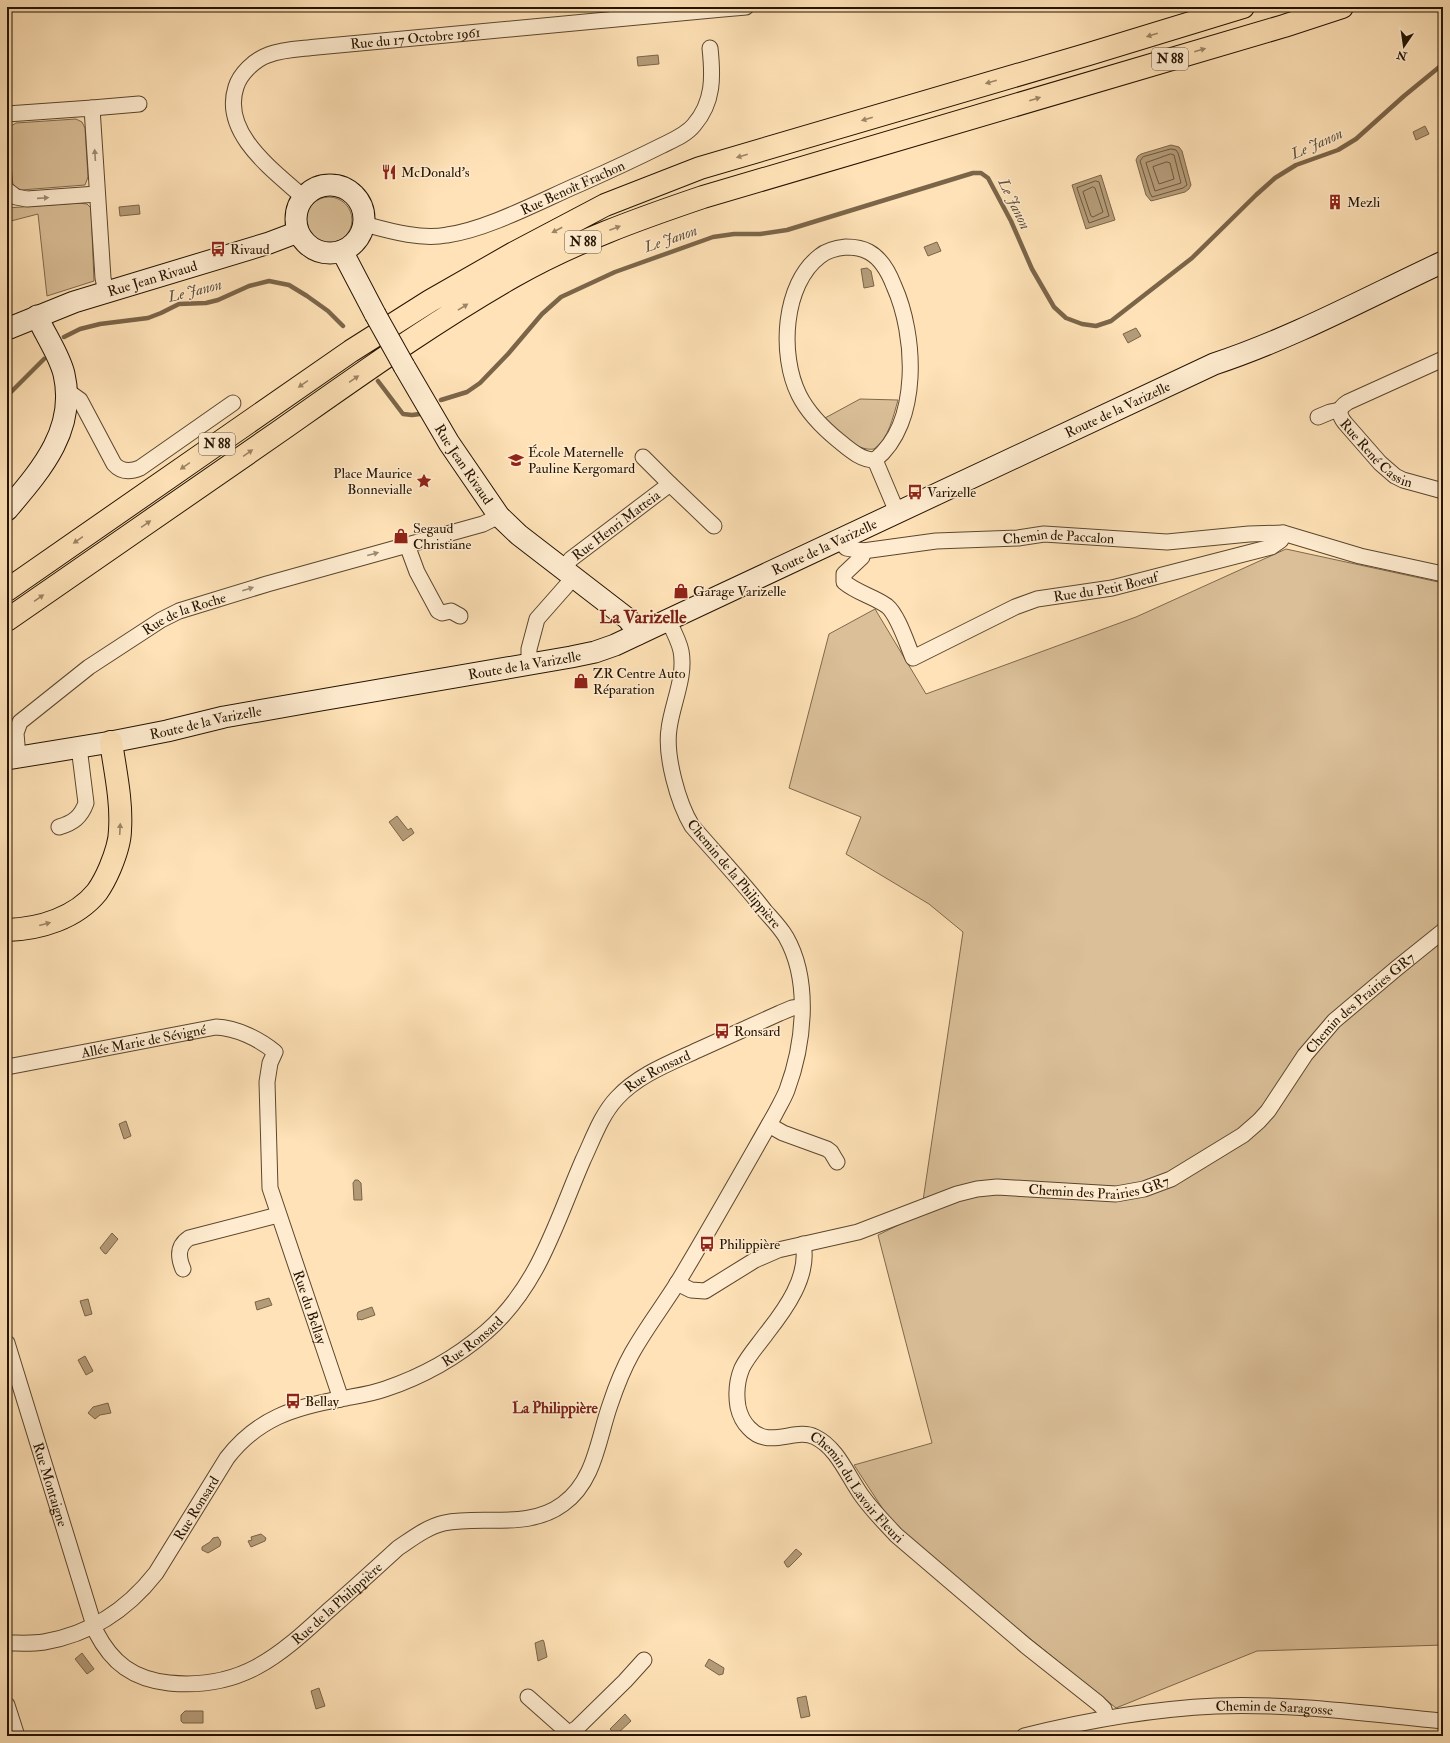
<svg xmlns="http://www.w3.org/2000/svg" width="1450" height="1743" font-family="'IM FELL Double Pica',serif">
  <style>
    .green { fill: #dabf98; stroke: #7f694c }
    .water { fill: #b59c79; stroke: #7b6549 }
    .lines { fill: none; stroke-linecap: round; stroke-linejoin: round }
    .shore { stroke: #6c583c; stroke-width: 1 }
    .stream { stroke: #7b6549; stroke-width: 4.5 }
    .street-casing { stroke: #5b472e; stroke-width: 17 }
    .secondary-casing { stroke: #241300; stroke-width: 23 }
    .highway-casing { stroke: #241300; stroke-width: 24 }
    .street { stroke: #ffecd0; stroke-width: 15 }
    .secondary { stroke: #ffecd0; stroke-width: 21 }
    .highway { stroke: #ffe2b7; stroke-width: 22 }
    .secondary-bridge-casing { stroke: #241300; stroke-width: 23; stroke-linecap: butt }
    .secondary-bridge { stroke: #ffecd0; stroke-width: 21 }
    .oneway { fill: #9c8565 }
    .oneway2 { fill: #9c8a72 }
    .labels { text-anchor: middle; dominant-baseline: central; stroke-width: 3; stroke-linejoin: round; paint-order: stroke }
    .shield { fill: #ffecd0; stroke: #66543e; stroke-width: 1 }
    .shield-label { font-size: 13px; font-weight: bold; fill: #241300 }
    .street-label { font-size: 14px; fill: #241300; stroke: #ffecd0 }
    .poi-label { font-size: 14px; fill: #241300; stroke: #ffecd0; text-anchor: start }
    .water-label { font-size: 15px; font-style: italic; fill: #655136; stroke: #ffecd0 }
    .neighbourhood-label { font-size: 15px; font-weight: bold; fill: #7a1f14; stroke: #ffecd0 }
    .district-label { font-size: 18px; font-weight: bold; fill: #7a1f14; stroke: #ffecd0 }
  </style>
  <rect width="100%" height="100%" fill="#ffe2b7"/>
  <filter id="stains"><feTurbulence type="fractalNoise" baseFrequency=".005" numOctaves="4"/><feColorMatrix values="0 0 0 0 .2 0 0 0 0 .09 0 0 0 0 .02 0 0 0 .5 -.17"/></filter>
  <radialGradient id="worn" r=".72"><stop offset=".6" stop-color="#630" stop-opacity="0"/><stop offset="1" stop-color="#630" stop-opacity=".3"/></radialGradient>
  <path class="green" d="M 76,119 L 82,122 L 85,128 L 88,177 L 85,185 L 21,190 L 13,186 L 8,133 L 11,126 L 16,123 Z
    M306 220a23 23 0 1 1 46 0a23 23 0 1 1-46 0Z
    M 79,203 L 87,204 L 91,208 L 94,281 L 47,296 L 38,214 L 7,222 L 7,208 Z
    M 860,399 L 898,400 C 893,417 889,438 874,449 C 856,452 837,430 825,418 Z
    M 1286,549 L 1443,583 L 1443,1645 L 1257,1651 L 1116,1708 L 898,1532 L 854,1465 L 932,1443 L 878,1235 L 921,1214 L 963,932 L 929,904 L 846,854 L 861,817 L 789,788 L 829,634 L 875,609 L 926,694 L 1136,617 Z"/>
  <path class="water" d="M 658,55 L 659,64 L 638,66 L 637,57 Z
    M 1425,126 L 1429,134 L 1416,140 L 1413,132 Z
    M 1171,145 L 1179,147 L 1182,151 L 1191,185 L 1189,189 L 1185,192 L 1151,201 L 1146,195 L 1136,160 L 1138,156 L 1141,154 Z
    M 1101,175 L 1115,220 L 1086,229 L 1072,185 Z
    M 139,205 L 140,214 L 120,216 L 119,207 Z
    M 937,242 L 941,251 L 928,256 L 924,247 Z
    M 867,268 L 871,271 L 874,286 L 864,288 L 861,269 Z
    M 1136,328 L 1141,336 L 1128,343 L 1123,334 Z
    M 397,816 L 408,830 L 411,828 L 414,833 L 403,841 L 389,822 Z
    M 126,1121 L 131,1136 L 124,1139 L 119,1124 Z
    M 355,1180 L 358,1180 L 361,1183 L 362,1200 L 354,1200 L 353,1183 Z
    M 112,1233 L 118,1239 L 106,1254 L 104,1253 L 100,1248 Z
    M 269,1298 L 272,1305 L 257,1310 L 255,1302 Z
    M 88,1299 L 92,1314 L 85,1316 L 80,1301 Z
    M 372,1307 L 375,1315 L 361,1320 L 360,1319 L 358,1320 L 357,1315 L 358,1312 Z
    M 85,1356 L 93,1371 L 86,1375 L 78,1360 Z
    M 108,1403 L 111,1413 L 100,1415 L 95,1419 L 88,1413 L 93,1407 Z
    M 261,1534 L 266,1538 L 265,1541 L 251,1547 L 248,1541 L 252,1540 L 251,1537 Z
    M 218,1537 L 221,1542 L 220,1546 L 208,1553 L 202,1550 L 202,1547 L 210,1542 L 213,1538 Z
    M 796,1549 L 802,1554 L 789,1567 L 787,1567 L 784,1562 Z
    M 543,1640 L 544,1642 L 547,1657 L 538,1661 L 535,1643 Z
    M 82,1653 L 94,1669 L 87,1674 L 75,1659 Z
    M 709,1659 L 724,1668 L 723,1674 L 719,1675 L 705,1666 Z
    M 319,1688 L 325,1706 L 316,1709 L 311,1691 Z
    M 806,1696 L 810,1716 L 801,1718 L 797,1698 Z
    M 185,1711 L 203,1711 L 203,1723 L 183,1723 L 181,1721 L 181,1715 Z
    M 625,1714 L 631,1721 L 616,1735 L 610,1729 Z"/>
  <g class="lines">
    <path class="shore" d="M 1171,149 L 1176,150 L 1178,153 L 1187,185 L 1183,188 L 1152,197 L 1150,193 L 1140,161 L 1143,157 Z
      M 1171,154 L 1174,155 L 1181,183 L 1155,191 L 1146,163 Z
      M 1167,162 L 1170,163 L 1174,179 L 1159,184 L 1153,167 Z
      M 1096,181 L 1099,182 L 1109,216 L 1089,223 L 1077,188 Z
      M 1093,187 L 1095,188 L 1103,212 L 1093,217 L 1091,216 L 1083,192 Z"/>
    <path class="stream" d="M 64,337 L 80,329 L 100,324 L 148,318 L 161,313 L 179,304 L 206,303 L 218,300 L 249,286 L 269,281 L 289,285 L 307,296 L 328,311 L 343,326
      M 378,381 L 403,414 L 412,415 L 420,414
      M 7,396 L 44,359
      M 441,400 L 467,392 L 480,383 L 508,354 L 542,314 L 561,297 L 615,272 L 713,237 L 734,234 L 760,234 L 787,230 L 973,173 L 981,173 L 988,178 L 1011,221 L 1032,269 L 1054,307 L 1066,318 L 1082,324 L 1096,326 L 1111,321 L 1192,258 L 1256,195 L 1275,178 L 1296,165 L 1338,150 L 1356,139 L 1404,96 L 1443,64"/>
    <g class="street-casing">
      <g id="street">
        <path d="M 92,108 L 139,104"/>
        <path d="M 7,114 L 92,108 L 103,278 L 106,292"/>
        <path d="M 7,190 L 16,197 L 27,199 L 97,194"/>
        <path id="s1" d="M 303,197 C 273,170 221,133 236,87 C 240,74 254,60 268,55 C 283,49 301,49 317,47 C 349,44 381,41 414,38 C 524,28 635,17 746,7"/>
        <path id="s2" d="M 364,224 C 390,231 420,240 447,235 C 489,229 542,200 582,183 C 609,171 635,159 661,146 C 673,140 686,135 694,125 C 714,102 713,76 710,48"/>
        <path d="M 846,247 C 854,247 862,248 869,252 C 882,259 889,273 894,286 C 916,335 921,423 875,460 C 861,460 850,450 839,441 C 823,428 808,413 799,395 C 779,355 783,284 820,256 C 827,250 837,248 846,247 Z"/>
        <path id="s3" d="M 1443,359 L 1348,402 C 1338,408 1338,414 1345,423 L 1380,463 L 1395,476 L 1403,480 L 1443,491"/>
        <path d="M 66,394 L 73,395 L 80,400 L 114,464 C 121,472 130,472 140,468 L 233,403"/>
        <path d="M 1318,417 L 1330,412 L 1340,410"/>
        <path d="M 643,457 L 670,484"/>
        <path d="M 875,460 L 897,512"/>
        <path id="s4" d="M 839,539 L 846,548 L 863,551 L 936,541 L 1018,538 L 1044,534 L 1167,542 L 1249,534 L 1283,533 L 1360,556 L 1443,574"/>
        <path d="M 407,545 L 417,572 L 438,611 L 442,613 L 451,611 L 460,616"/>
        <path id="s5" d="M 863,551 L 862,557 L 844,574 L 844,582 C 857,593 873,596 887,606 C 898,615 907,644 913,658 L 1015,607 L 1037,599 L 1112,588 L 1271,547 L 1281,540 L 1283,533"/>
        <path id="s6" d="M 563,569 L 571,559 L 670,484 L 714,526"/>
        <path d="M 529,665 L 529,649 L 537,619 L 567,585"/>
        <path id="s7" d="M 18,757 L 16,733 L 20,722 L 89,667 L 161,620 L 179,611 L 267,584 L 483,524 L 499,516"/>
        <path d="M 59,827 C 73,823 81,817 86,803 L 79,747"/>
        <path id="s8" d="M 7,1067 L 216,1027 C 237,1028 259,1039 275,1052 L 270,1063 L 267,1082 L 270,1188 L 341,1399"/>
        <path d="M 769,1125 L 783,1133 L 827,1149 L 831,1152 L 837,1162"/>
        <path id="s9" d="M 803,1244 C 810,1276 785,1310 766,1334 C 758,1345 748,1356 742,1368 C 737,1380 736,1395 738,1407 C 740,1416 743,1422 749,1428 C 769,1450 795,1427 815,1437 C 838,1448 848,1477 862,1496 C 872,1510 884,1522 896,1535 L 1026,1646 L 1098,1703 L 1104,1709 L 1106,1717"/>
        <path d="M 183,1269 C 178,1257 177,1246 189,1238 L 278,1215"/>
        <path id="s10" d="M 677,1283 L 691,1290 L 705,1291 L 755,1260 L 778,1250 L 858,1232 L 957,1194 L 977,1189 L 997,1187 L 1116,1194 L 1144,1189 L 1171,1179 L 1243,1135 L 1259,1121 L 1268,1111 L 1305,1055 L 1334,1021 L 1397,968 L 1443,931"/>
        <path id="s11" d="M 7,1343 L 96,1632 C 112,1663 133,1679 169,1683 C 241,1690 278,1657 328,1611 C 352,1590 375,1569 398,1548 C 413,1538 427,1527 444,1523 C 483,1515 528,1530 563,1504 C 595,1481 598,1439 610,1405 C 616,1387 623,1369 632,1353 C 646,1328 663,1306 678,1282 C 711,1227 743,1170 775,1114 C 779,1106 784,1098 787,1090 C 804,1044 811,981 786,937 C 780,927 772,919 765,911 C 742,881 716,854 692,826 C 678,803 665,756 669,729 C 672,704 686,677 681,651 C 679,641 673,630 668,620"/>
        <path id="s12" d="M 7,1643 C 19,1643 32,1644 44,1642 C 91,1634 127,1610 156,1573 L 227,1458 C 257,1419 294,1407 341,1399 C 356,1396 371,1394 385,1389 C 421,1377 457,1357 486,1332 C 539,1286 556,1222 583,1160 C 593,1139 601,1115 617,1098 C 638,1075 670,1063 698,1050 C 725,1038 753,1025 780,1013 L 792,1008 L 801,1007"/>
        <path d="M 528,1697 L 563,1728 L 569,1736"/>
        <path d="M 7,1705 L 17,1736"/>
        <path d="M 568,1734 L 577,1728 L 625,1681 L 644,1660"/>
        <path id="s13" d="M 1024,1736 C 1088,1720 1151,1709 1216,1706 C 1291,1703 1368,1714 1443,1721"/>
      </g>
    </g>
    <g class="secondary-casing">
      <g id="secondary">
        <circle cx="330" cy="219" r="34"/>
        <path d="M 342,251 L 375,314"/>
        <path id="s14" d="M 7,329 L 74,302 L 269,243 L 298,232"/>
        <path id="s15" d="M 404,366 L 449,443 L 499,516 L 519,535 L 628,619 L 632,624 L 638,634"/>
        <path d="M 7,510 C 40,471 77,430 64,374 C 59,354 45,335 37,316"/>
        <path id="s16" d="M 7,759 L 111,742 L 167,731 L 224,717 L 321,700 L 571,657 L 595,652 L 615,645 L 668,620 L 1214,364 C 1293,338 1368,297 1443,262"/>
      </g>
    </g>
    <g class="highway-casing">
      <path id="highway" d="M 7,590 L 351,351 L 430,301 L 514,253 L 605,205 L 700,168 L 1089,54 L 1243,7
        M 7,620 C 97,558 187,495 277,433 C 354,379 433,322 514,276 C 574,242 638,219 703,197 L 1284,26 L 1342,7
        M 7,930 C 40,929 76,918 97,892 C 102,885 107,875 110,868 C 115,856 120,843 120,830 C 122,801 115,770 111,742"/>
    </g>
    <use href="#street" class="street"/>
    <use href="#secondary" class="secondary"/>
    <use href="#highway" class="highway"/>
    <g class="secondary-bridge-casing">
      <path id="secondary-bridge" d="M 375,314 L 404,366"/>
    </g>
    <use href="#secondary-bridge" class="secondary-bridge"/>
  </g>
  <defs><path id="oneway-solid" d="M-6-.8H1V-3.2L6.5 0L1 3.2V.8H-6Z"/></defs>
  <g class="oneway">
    <use href="#oneway-solid" transform="translate(1152 35) rotate(163)"/>
    <use href="#oneway-solid" transform="translate(1200 50) rotate(-16)"/>
    <use href="#oneway-solid" transform="translate(991 82) rotate(164)"/>
    <use href="#oneway-solid" transform="translate(1035 99) rotate(-17)"/>
    <use href="#oneway-solid" transform="translate(867 119) rotate(164)"/>
    <use href="#oneway-solid" transform="translate(742 156) rotate(164)"/>
    <use href="#oneway-solid" transform="translate(615 228) rotate(-21)"/>
    <use href="#oneway-solid" transform="translate(557 230) rotate(152)"/>
    <use href="#oneway-solid" transform="translate(463 307) rotate(-32)"/>
    <use href="#oneway-solid" transform="translate(354 379) rotate(-34)"/>
    <use href="#oneway-solid" transform="translate(303 384) rotate(145)"/>
    <use href="#oneway-solid" transform="translate(248 453) rotate(-35)"/>
    <use href="#oneway-solid" transform="translate(185 466) rotate(145)"/>
    <use href="#oneway-solid" transform="translate(146 524) rotate(-35)"/>
    <use href="#oneway-solid" transform="translate(78 540) rotate(145)"/>
    <use href="#oneway-solid" transform="translate(39 598) rotate(-35)"/>
    <use href="#oneway-solid" transform="translate(120 829) rotate(-87)"/>
    <use href="#oneway-solid" transform="translate(45 924) rotate(-15)"/>
  </g>
  <g class="oneway2">
    <use href="#oneway-solid" transform="translate(95 155) rotate(-94)"/>
    <use href="#oneway-solid" transform="translate(43 198) rotate(-4)"/>
    <use href="#oneway-solid" transform="translate(373 554) rotate(-15)"/>
    <use href="#oneway-solid" transform="translate(248 589) rotate(-17)"/>
  </g>
  <defs>
    <g id="restaurant-bare" transform="scale(1.2)"><path d="M-5-6h1v4h1v-4h1v4h1v-4h1v5L-1.5 .5V6h-2V.5L-5-1ZM5-6V6H3V1.5H1.5Q1.5-4 5-6Z" fill="#8f2418" stroke="#ffecd0" stroke-width="2.5" paint-order="stroke"/></g>
    <g id="building-bare" transform="scale(1.2)"><path d="M-4-6H4V6H1V3H-1V6H-4ZM-2.5-4.3h1.7v1.8h-1.7ZM.8-4.3h1.7v1.8H.8ZM-2.5-1h1.7V.8h-1.7ZM.8-1h1.7V.8H.8Z" fill="#8f2418" stroke="#ffecd0" stroke-width="2.5" paint-order="stroke"/></g>
    <g id="bus-bare" transform="scale(1.2)"><path d="M-5-6H5V4H4V6H2V4H-2V6H-4V4H-5ZM-3.5-4V0h7V-4ZM-3.5 1.2v1.5H-2V1.2ZM2 1.2v1.5H3.5V1.2Z" fill="#8f2418" stroke="#ffecd0" stroke-width="2.5" paint-order="stroke"/></g>
    <g id="school-bare" transform="scale(1.2)"><path d="M0-5L7-2L0 1L-7-2ZM-4 1L0 2.5L4 1V4Q0 6-4 4Z" fill="#8f2418" stroke="#ffecd0" stroke-width="2.5" paint-order="stroke"/></g>
    <g id="sight-bare" transform="scale(1.2)"><path d="M0-6L1.8-2.2L6-1.7L2.9 1.2L3.7 5.4L0 3.3L-3.7 5.4L-2.9 1.2L-6-1.7L-1.8-2.2Z" fill="#8f2418" stroke="#ffecd0" stroke-width="2.5" paint-order="stroke"/></g>
    <g id="shop-bare" transform="scale(1.2)"><path d="M-5-2.5h2.3a2.7 3.5 0 0 1 5.4 0H5L5.5 6h-11ZM-1.5-2.5h3a1.5 2.3 0 0 0-3 0Z" fill="#8f2418" stroke="#ffecd0" stroke-width="2.5" paint-order="stroke"/></g>
  </defs>
  <g fill-rule="evenodd">
    <use href="#restaurant-bare" x="389" y="172"/>
    <use href="#building-bare" x="1335" y="202"/>
    <use href="#bus-bare" x="218" y="249"/>
    <use href="#school-bare" x="516" y="460"/>
    <use href="#sight-bare" x="424" y="481"/>
    <use href="#bus-bare" x="915" y="492"/>
    <use href="#shop-bare" x="401" y="536"/>
    <use href="#shop-bare" x="681" y="591"/>
    <use href="#shop-bare" x="581" y="681"/>
    <use href="#bus-bare" x="722" y="1031"/>
    <use href="#bus-bare" x="707" y="1244"/>
    <use href="#bus-bare" x="293" y="1401"/>
  </g>
  <g class="labels">
    <g class="shield">
      <rect x="1152" y="48" width="36" height="22" rx="3"/>
      <rect x="565" y="231" width="36" height="22" rx="3"/>
      <rect x="199" y="433" width="36" height="22" rx="3"/>
    </g>
    <g class="shield-label">
      <text x="1170" y="59">N 88</text>
      <text x="583" y="242">N 88</text>
      <text x="217" y="444">N 88</text>
    </g>
    <g class="street-label">
      <text stroke="none"><textPath href="#s1" startOffset="332">Rue du 17 Octobre 1961</textPath></text>
      <text stroke="none"><textPath href="#s2" startOffset="219">Rue Benoît Frachon</textPath></text>
      <text stroke="none"><textPath href="#s14" startOffset="154">Rue Jean Rivaud</textPath></text>
      <text stroke="none"><textPath href="#s16" startOffset="1174">Route de la Varizelle</textPath></text>
      <text stroke="none"><textPath href="#s3" startOffset="174">Rue René Cassin</textPath></text>
      <text stroke="none"><textPath href="#s15" startOffset="115">Rue Jean Rivaud</textPath></text>
      <text stroke="none"><textPath href="#s6" startOffset="69">Rue Henri Matteia</textPath></text>
      <text stroke="none"><textPath href="#s4" startOffset="225">Chemin de Paccalon</textPath></text>
      <text stroke="none"><textPath href="#s16" startOffset="850">Route de la Varizelle</textPath></text>
      <text stroke="none"><textPath href="#s5" startOffset="354">Rue du Petit Boeuf</textPath></text>
      <text stroke="none"><textPath href="#s7" startOffset="234">Rue de la Roche</textPath></text>
      <text stroke="none"><textPath href="#s16" startOffset="526">Route de la Varizelle</textPath></text>
      <text stroke="none"><textPath href="#s16" startOffset="202">Route de la Varizelle</textPath></text>
      <text transform="translate(734 874) rotate(50)">Chemin de la Philippière</text>
      <text stroke="none"><textPath href="#s10" startOffset="781">Chemin des Prairies GR7</textPath></text>
      <text stroke="none"><textPath href="#s8" startOffset="139">Allée Marie de Sévigné</textPath></text>
      <text stroke="none"><textPath href="#s12" startOffset="920">Rue Ronsard</textPath></text>
      <text stroke="none"><textPath href="#s10" startOffset="445">Chemin des Prairies GR7</textPath></text>
      <text stroke="none"><textPath href="#s8" startOffset="541">Rue du Bellay</textPath></text>
      <text stroke="none"><textPath href="#s12" startOffset="584">Rue Ronsard</textPath></text>
      <text stroke="none"><textPath href="#s11" startOffset="148">Rue Montaigne</textPath></text>
      <text stroke="none"><textPath href="#s9" startOffset="341">Chemin du Lavoir Fleuri</textPath></text>
      <text stroke="none"><textPath href="#s12" startOffset="248">Rue Ronsard</textPath></text>
      <text stroke="none"><textPath href="#s11" startOffset="589">Rue de la Philippière</textPath></text>
      <text stroke="none"><textPath href="#s13" startOffset="253">Chemin de Saragosse</textPath></text>
    </g>
    <g class="poi-label">
      <text x="401" y="172">McDonald's</text>
      <text x="1347" y="202">Mezli</text>
      <text x="230" y="249">Rivaud</text>
      <text x="528" y="452">École Maternelle<tspan x="528" dy="16">Pauline Kergomard</tspan></text>
      <text x="412" y="473" text-anchor="end">Place Maurice<tspan x="412" dy="16">Bonnevialle</tspan></text>
      <text x="927" y="492">Varizelle</text>
      <text x="413" y="528">Segaud<tspan x="413" dy="16">Christiane</tspan></text>
      <text x="693" y="591">Garage Varizelle</text>
      <text x="593" y="673">ZR Centre Auto<tspan x="593" dy="16">Réparation</tspan></text>
      <text x="734" y="1031">Ronsard</text>
      <text x="719" y="1244">Philippière</text>
      <text x="305" y="1401">Bellay</text>
    </g>
    <g class="water-label">
      <text transform="translate(1317 144) rotate(-24)">Le Janon</text>
      <text transform="translate(1014 204) rotate(64)">Le Janon</text>
      <text transform="translate(671 239) rotate(-19)">Le Janon</text>
      <text transform="translate(195 291) rotate(-14)">Le Janon</text>
    </g>
    <g class="neighbourhood-label">
      <text x="555" y="1408">La Philippière</text>
    </g>
    <g class="district-label">
      <text x="643" y="617">La Varizelle</text>
    </g>
  </g>
  <rect width="1450" height="1743" fill="none" stroke="#ffe2b7" stroke-width="24"/>
  <rect x="8" y="8" width="1434" height="1727" fill="none" stroke="#241300" stroke-width="2"/>
  <rect x="12" y="12" width="1426" height="1719" fill="none" stroke="#241300"/>
  <g transform="translate(1404 46) rotate(193)" stroke="#ffecd0" stroke-width="3" paint-order="stroke">
  <path d="M0-3L7 15L0 10L-7 15Z" fill="#241300"/>
  <text y="-6" font-size="11" font-weight="bold" text-anchor="middle" fill="#241300">N</text>
  </g>
  <rect width="100%" height="100%" filter="url(#stains)"/>
  <rect width="100%" height="100%" fill="url(#worn)"/>
</svg>
